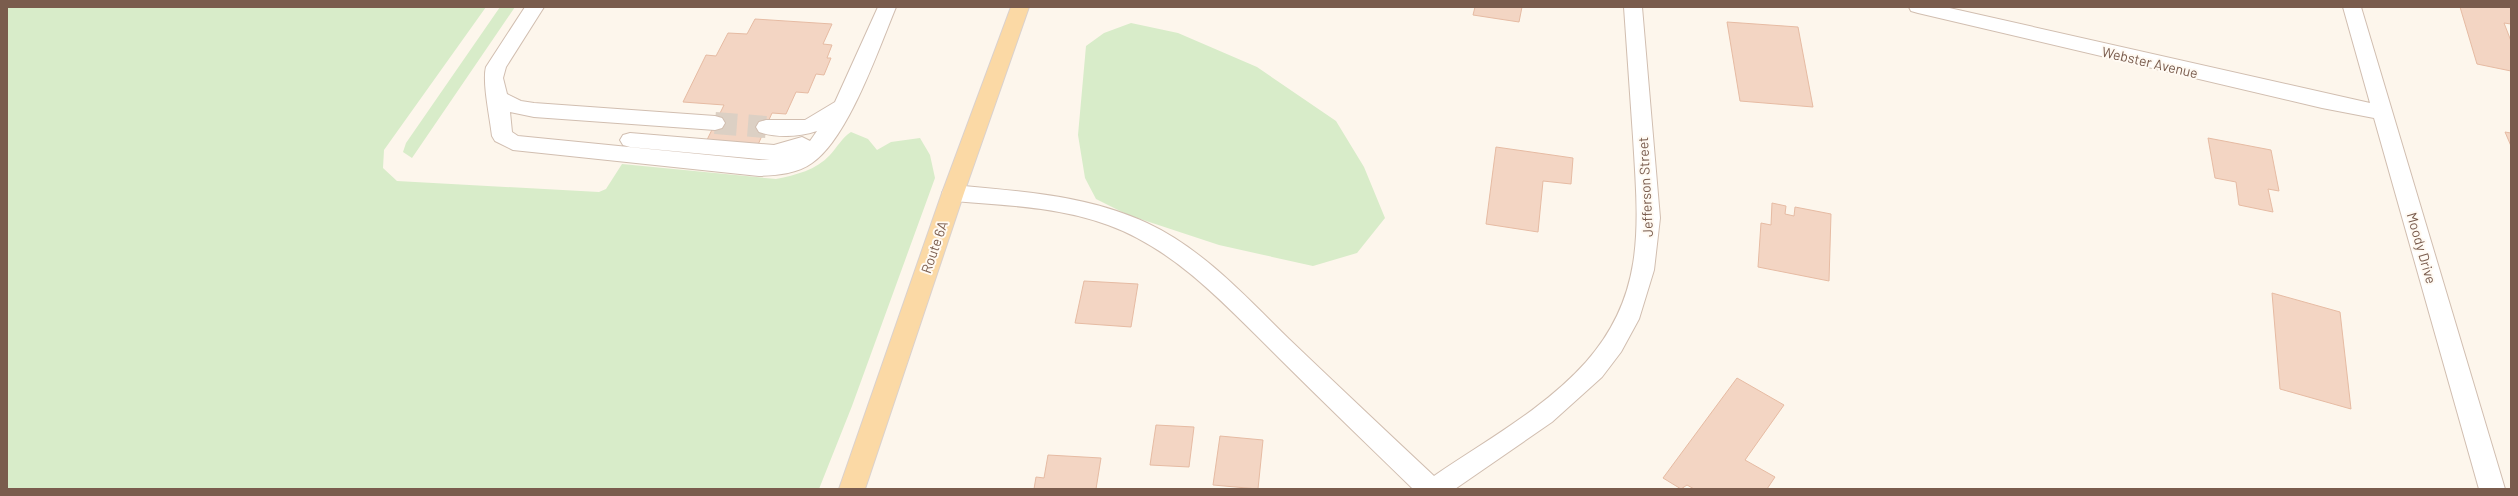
<svg xmlns="http://www.w3.org/2000/svg" width="2518" height="496" font-family="Barlow,sans-serif">
  <style>
    .green { fill: #d8ecc9 }
    .building { fill: #f3d5c3; stroke: #e6bba3 }
    .lines { fill: none; stroke-linecap: round; stroke-linejoin: round }
    .minor-tunnel { stroke: #dcd0c4; stroke-width: 22; stroke-dasharray: 22 11; stroke-linecap: butt }
    .minor-casing { stroke: #d1beb0; stroke-width: 2 }
    .major-casing { stroke: #dad1cd; stroke-width: 2 }
    .minor { fill: #fff; fill-rule: evenodd }
    .major { fill: #fbd9a5; fill-rule: evenodd }
    .labels { text-anchor: middle; dominant-baseline: central; stroke-width: 4; stroke-linejoin: round; paint-order: stroke }
    .street-label { font-size: 14px; fill: #7a5c4d; stroke: #fffaf3 }
  </style>
  <rect width="100%" height="100%" fill="#fdf6ec"/>
  <path class="green" d="M 7,7 L 486,7 L 384,150 L 383,168 L 397,181 L 599,192 L 606,189 L 622,164 L 776,179 C 796,175 816,170 830,155 C 838,146 842,138 851,132 L 868,139 L 877,150 L 891,142 L 920,138 L 930,155 L 935,178 L 852,406 L 819,489 L 7,489 Z
    M 500,7 L 515,7 L 412,158 L 403,152 L 406,143 Z
    M 1131,23 L 1178,33 L 1257,67 L 1336,121 L 1364,167 L 1385,218 L 1357,253 L 1313,266 L 1219,245 L 1128,215 L 1096,199 L 1085,178 L 1078,135 L 1086,46 L 1104,33 Z"/>
  <path class="building" d="M 1475,7 L 1522,7 L 1519,22 L 1473,15 Z
    M 2460,7 L 2511,7 L 2511,24 L 2504,23 L 2511,41 L 2511,71 L 2477,64 Z
    M 755,19 L 832,24 L 823,44 L 832,45 L 827,58 L 831,58 L 824,75 L 816,74 L 808,93 L 796,92 L 786,114 L 772,113 L 757,147 L 705,144 L 724,105 L 683,102 L 706,55 L 716,56 L 728,33 L 747,34 Z
    M 1727,22 L 1798,27 L 1813,107 L 1740,101 Z
    M 2505,132 L 2511,133 L 2511,146 Z
    M 2208,138 L 2271,150 L 2279,191 L 2268,189 L 2273,212 L 2239,205 L 2236,182 L 2215,178 Z
    M 1496,147 L 1573,158 L 1571,184 L 1543,181 L 1538,232 L 1486,224 Z
    M 1772,203 L 1786,206 L 1785,214 L 1794,216 L 1795,207 L 1831,214 L 1829,281 L 1758,267 L 1761,223 L 1771,225 Z
    M 1084,281 L 1138,284 L 1131,327 L 1075,323 Z
    M 2272,293 L 2340,312 L 2351,409 L 2280,389 Z
    M 1737,378 L 1784,405 L 1745,460 L 1775,477 L 1767,489 L 1694,489 L 1687,485 L 1681,489 L 1663,478 Z
    M 1156,425 L 1194,427 L 1189,467 L 1150,465 Z
    M 1220,436 L 1263,440 L 1258,489 L 1213,485 Z
    M 1048,455 L 1101,458 L 1096,489 L 1034,489 L 1036,477 L 1044,478 Z"/>
  <g class="lines">
    <path class="minor-tunnel" d="M 715,123 L 766,127"/>
    <g class="minor-casing">
      <path id="minor" d="M 525,7 L 544,7 L 506,67 L 503,78 L 507,94 L 521,101 L 534,103 L 715,116 L 722,118 L 725,123 L 722,128 L 715,130 L 534,117 L 510,112 L 512,132 L 518,136 L 759,160 L 770,160 L 630,147 L 623,145 L 620,140 L 623,135 L 630,133 L 774,145 L 802,137 L 810,141 L 817,131 C 799,137 777,138 759,132 L 756,127 L 759,122 L 766,120 L 805,120 L 835,102 L 878,7 L 896,7 C 879,48 848,139 812,163 C 797,174 777,175 759,176 L 513,150 L 495,141 L 492,136 C 490,118 482,82 486,67 Z
        M 1624,7 L 1642,7 L 1660,218 L 1654,270 L 1639,319 L 1621,352 L 1602,377 L 1552,422 L 1455,489 L 1413,489 C 1368,445 1323,402 1279,358 C 1228,308 1177,250 1108,225 C 1059,207 1004,205 953,201 L 945,199 L 942,193 L 945,187 L 953,185 C 1019,191 1087,195 1147,223 C 1203,249 1246,297 1289,339 C 1337,385 1385,430 1434,476 C 1485,441 1544,409 1586,362 C 1647,293 1638,222 1633,137 C 1630,93 1627,50 1624,7 Z
        M 1909,7 L 1945,7 L 2370,103 L 2343,7 L 2361,7 L 2505,489 L 2479,489 L 2374,118 L 2322,108 L 1918,13 L 1911,11 Z"/>
    </g>
    <g class="major-casing">
      <path id="major" d="M 1011,7 L 1029,7 L 964,193 L 865,489 L 839,489 L 942,193 Z"/>
    </g>
    <use href="#minor" class="minor"/>
    <use href="#major" class="major"/>
  </g>
  <g class="labels">
    <g class="street-label">
      <text transform="translate(2150 62) rotate(13)">Webster Avenue</text>
      <text transform="translate(1645 187) rotate(-93)">Jefferson Street</text>
      <text transform="translate(934 247) rotate(-71)">Route 6A</text>
      <text transform="translate(2422 248) rotate(74)">Moody Drive</text>
    </g>
  </g>
  <rect width="2518" height="496" fill="none" stroke="#7a5c4d" stroke-width="16"/>
</svg>
